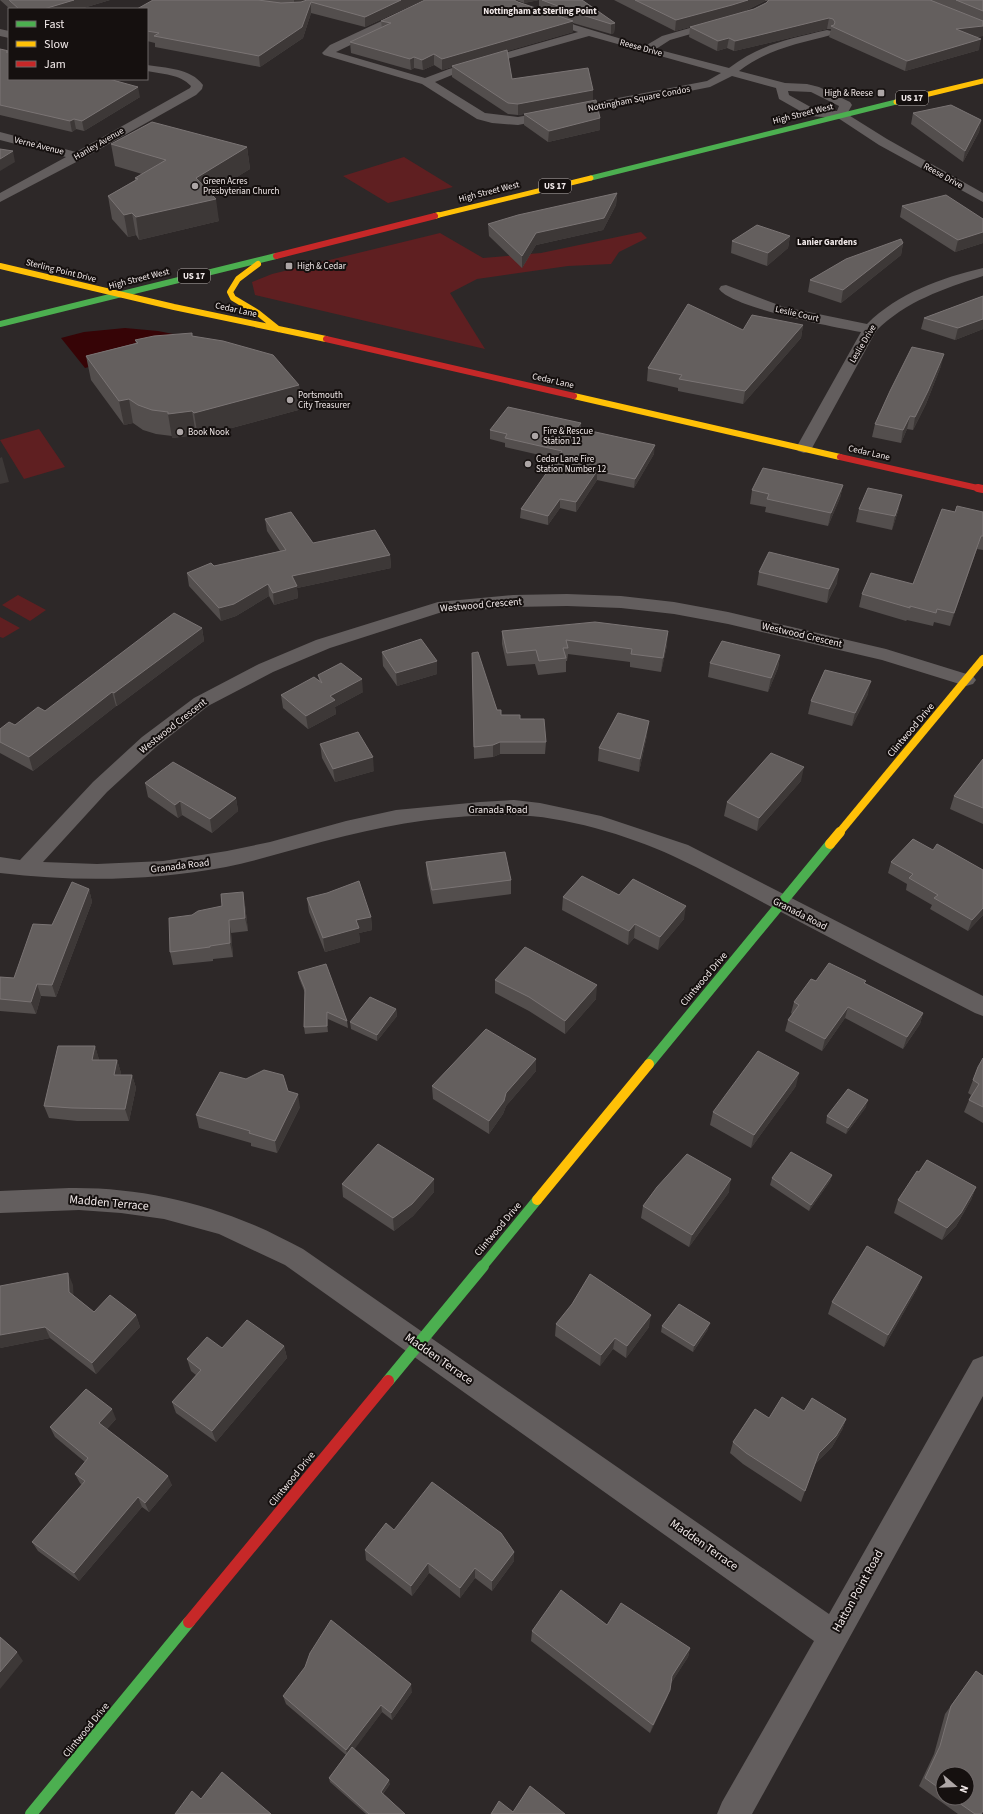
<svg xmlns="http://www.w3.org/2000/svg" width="983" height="1814" font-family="'Source Sans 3',sans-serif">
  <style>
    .green { fill: #5f1f21 }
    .water { fill: #360406 }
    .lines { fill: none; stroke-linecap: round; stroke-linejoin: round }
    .street { fill: #635e5e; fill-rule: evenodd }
    .fast-far3 { stroke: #4caf50; stroke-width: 5 }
    .fast-far2 { stroke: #4caf50; stroke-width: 6 }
    .fast-far1 { stroke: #4caf50; stroke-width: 10 }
    .fast { stroke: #4caf50; stroke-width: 12 }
    .slow-far3 { stroke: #ffc107; stroke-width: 5 }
    .slow-far2 { stroke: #ffc107; stroke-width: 6 }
    .slow-far1 { stroke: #ffc107; stroke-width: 8 }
    .slow { stroke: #ffc107; stroke-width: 10 }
    .jam-far3 { stroke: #c62828; stroke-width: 5 }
    .jam-far2 { stroke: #c62828; stroke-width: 6 }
    .jam-far1 { stroke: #c62828; stroke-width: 8 }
    .jam { stroke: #c62828; stroke-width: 12 }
    .wall { fill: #534e4d; fill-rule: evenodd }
    .shaded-wall { fill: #3d3837 }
    .building { fill: #645f5e; stroke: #7a7474 }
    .poi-dot { fill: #ada6a6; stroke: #15100f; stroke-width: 1.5 }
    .labels { text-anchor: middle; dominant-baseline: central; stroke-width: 4; stroke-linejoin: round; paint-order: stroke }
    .far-neighbourhood-label { font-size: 9px; font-weight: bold; fill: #f2eaea; stroke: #15100f }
    .far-street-label { font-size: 9px; fill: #f2eaea; stroke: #15100f }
    .far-poi-label { font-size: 9px; fill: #f2eaea; stroke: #15100f; text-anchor: start }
    .shield { fill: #15100f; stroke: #b0a9a8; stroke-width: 1 }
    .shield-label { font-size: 9px; font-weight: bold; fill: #f2eaea }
    .street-label { font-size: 10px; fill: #f2eaea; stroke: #15100f }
    .near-street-label { font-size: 12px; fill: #f2eaea; stroke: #15100f }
  </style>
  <rect width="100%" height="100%" fill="#2d2828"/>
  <path class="green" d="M 404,157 L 453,187 L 388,203 L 343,176 Z
    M 641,232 L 647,238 L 619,252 L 611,264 L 568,266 L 477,279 L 450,293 L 485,349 L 255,295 L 252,282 L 272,274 L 440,233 L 483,258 L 541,253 Z
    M 39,429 L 65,467 L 24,479 L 0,440 Z
    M 18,595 L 46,610 L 30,621 L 2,605 Z
    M 0,617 L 20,628 L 3,638 L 0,637 Z"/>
  <path class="water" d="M 125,328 L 158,331 L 213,342 L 148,352 L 85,368 L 61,338 L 84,332 Z"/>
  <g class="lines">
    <path class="street" d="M 427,0 L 440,0 L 439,2 L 336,52 L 425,78 L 449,69 L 578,32 L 533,17 L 499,2 L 498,0 L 512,0 L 575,25 L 645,46 L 662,36 L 714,21 L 722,21 L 723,23 L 722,25 L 670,40 L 656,49 L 729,68 C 761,44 789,39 827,30 L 831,31 L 832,33 L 831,35 C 797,44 768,49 739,71 L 785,83 L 807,84 L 819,87 L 850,102 L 852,105 L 847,114 L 887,139 L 983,193 L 983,202 L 879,145 L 838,118 L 809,116 L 779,99 L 776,88 L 732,76 L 710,87 L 518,125 L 492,123 L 477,119 L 422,84 L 324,55 L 322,53 L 330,45 ZM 589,36 L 721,73 L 707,81 L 518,117 L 485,113 L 435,82 L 457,73 ZM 788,91 L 811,92 L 839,106 L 837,111 L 816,110 L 789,95 Z
      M 0,29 L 9,31 L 9,38 L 0,36 Z
      M 147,65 C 165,68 191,68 203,85 L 202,89 L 196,95 L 82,159 L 0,202 L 0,193 L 66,157 L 0,140 L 0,132 L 76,152 L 190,88 L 191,86 C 180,74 162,74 147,71 Z
      M 983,268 L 983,276 C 943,289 906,301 876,331 L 812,448 L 810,451 L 804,453 L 798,451 L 796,448 L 861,332 C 835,327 732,308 719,289 L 721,286 L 726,285 L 784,307 L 867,324 C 898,293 941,278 983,268 Z
      M 567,594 L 621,596 L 674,602 L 728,612 L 886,649 L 973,676 L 976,680 L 973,684 L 966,686 L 882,660 L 728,624 L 674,614 L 621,608 L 567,606 L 513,607 L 439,613 L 330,648 L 273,672 L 208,706 L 156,747 L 107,792 L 43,862 L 97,864 L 163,861 L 227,851 L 270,842 L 346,821 L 396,810 L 480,802 L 514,800 L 540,803 L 601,816 L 688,845 L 983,996 L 983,1016 L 975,1013 C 911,980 847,947 783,913 C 746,894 710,873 673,856 C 628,835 563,816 514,815 C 458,814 400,822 345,836 C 305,845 266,859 226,867 C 151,881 76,882 0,873 L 0,857 L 20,860 L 93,782 L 142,737 L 194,698 L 259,664 L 316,640 L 438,602 L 513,595 Z
      M 69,1188 C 132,1187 195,1200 254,1225 C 271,1232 287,1241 303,1249 L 829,1614 L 973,1360 L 983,1356 L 983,1396 L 752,1814 L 717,1814 L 722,1802 L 814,1641 L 285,1265 L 219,1234 L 164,1219 L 121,1213 L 79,1210 L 0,1213 L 0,1191 Z"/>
    <path class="fast-far3" d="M 591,178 L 896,102"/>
    <path class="fast-far2" d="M 0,324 L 276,256"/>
    <path class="fast-far1" d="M 649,1064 L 830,844
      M 482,1267 L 537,1200"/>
    <path class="fast" d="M 388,1381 L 483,1266
      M 31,1814 L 189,1622"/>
    <path class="slow-far3" d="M 896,102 L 983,81
      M 435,216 L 591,178"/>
    <path class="slow-far2" d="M 435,216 L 438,215
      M 258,264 L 238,279 L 230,292 L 233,298 L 258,313 L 278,329
      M 0,266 L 174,307 L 326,339
      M 574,396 L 840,457"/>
    <path class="slow-far1" d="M 839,833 L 983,659"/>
    <path class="slow" d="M 830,844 L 840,832
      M 537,1200 L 649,1064"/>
    <path class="jam-far3" d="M 434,216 L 435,216"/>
    <path class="jam-far2" d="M 276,256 L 435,216
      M 326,339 L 574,396
      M 840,457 L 982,489"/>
    <path class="jam-far1" d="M 978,488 L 983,489"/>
    <path class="jam" d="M 189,1622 L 388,1381"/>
  </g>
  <path class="wall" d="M 0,0 L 110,0 L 80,9 L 10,9 Z
    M 153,0 L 423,0 L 365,27 L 311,13 L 303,38 L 260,67 L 155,47 L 155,43 L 147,41 L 147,9 Z
    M 516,0 L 582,0 L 615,23 L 614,33 L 611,34 L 573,23 L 573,32 L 507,51 L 512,79 L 593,101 L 600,118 L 600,130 L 548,142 L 524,125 L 524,114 L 518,115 L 508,114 L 452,77 L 452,67 L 442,70 L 434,65 L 423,70 L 414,68 L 411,70 L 351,53 L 350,42 L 382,28 L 381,21 L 518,2 L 539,9 L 539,0 L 524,3 Z
    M 614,0 L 983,0 L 983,36 L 976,37 L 979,50 L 905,71 L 829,37 L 831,29 L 827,29 L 734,51 L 727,48 L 717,51 L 689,37 L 690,27 L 675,31 ZM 765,1 L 768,1 L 766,3 L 754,9 L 740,13 L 747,10 Z
    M 0,49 L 9,79 L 140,97 L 84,131 L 76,129 L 72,132 L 0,115 Z
    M 913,113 L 981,120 L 979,132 L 963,162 L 911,124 Z
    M 111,144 L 247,147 L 250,169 L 210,193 L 219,221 L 139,240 L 136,235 L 128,237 L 112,219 L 108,196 L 135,180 L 135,178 L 142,174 L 115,166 Z
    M 617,193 L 616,205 L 603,230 L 536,245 L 522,268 L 489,236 L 488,224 Z
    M 902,206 L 983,219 L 983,243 L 955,252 L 900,217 Z
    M 790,236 L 788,248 L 767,266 L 731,253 L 732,241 Z
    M 903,243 L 901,255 L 841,303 L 808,292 L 810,280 Z
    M 983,296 L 983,329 L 955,340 L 921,329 L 924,318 Z
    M 803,325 L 801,338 L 743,404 L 678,391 L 678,388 L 647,381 L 648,368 L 743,330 Z
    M 193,336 L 299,385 L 302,409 L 198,437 L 196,435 L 172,438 L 172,436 L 156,434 L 143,430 L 133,423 L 124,425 L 91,380 L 86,356 L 136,343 L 135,340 Z
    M 941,366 L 926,404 L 913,430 L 907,429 L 901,443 L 872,437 L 875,424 Z
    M 581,423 L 581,429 L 654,454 L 634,488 L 597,480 L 576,512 L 560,508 L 548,525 L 520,518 L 521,509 L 557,459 L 505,447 L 505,443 L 490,439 L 490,430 Z
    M 843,485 L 840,498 L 828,526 L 765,512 L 766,507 L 750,504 L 752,490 Z
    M 899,508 L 892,530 L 856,522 L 859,509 Z
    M 955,512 L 983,512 L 983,550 L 977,549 L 950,626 L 934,622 L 933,626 L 907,620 L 906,621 L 859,607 L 862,594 L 913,584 Z
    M 265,519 L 313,543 L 390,555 L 391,568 L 297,588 L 298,598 L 274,605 L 269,596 L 236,616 L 221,621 L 189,586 L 187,573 L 214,566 L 280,551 L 267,531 Z
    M 759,572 L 837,583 L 827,603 L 757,585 Z
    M 202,628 L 204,641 L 117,706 L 116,706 L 33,771 L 0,753 L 0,729 L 15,725 L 45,711 Z
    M 502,631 L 667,645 L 661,672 L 630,667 L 630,662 L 568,654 L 567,661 L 566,661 L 566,672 L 538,675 L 535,664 L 507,666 L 502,644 Z
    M 382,652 L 437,661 L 437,674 L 397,686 L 383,666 Z
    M 472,653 L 497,710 L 501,715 L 520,719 L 546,742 L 545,754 L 500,754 L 493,757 L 474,759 Z
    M 780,655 L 778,668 L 768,692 L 708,677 L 710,663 Z
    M 318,675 L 363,692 L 335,707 L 336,714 L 308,729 L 283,708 L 281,695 L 319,680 Z
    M 868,694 L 852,726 L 808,714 L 811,701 Z
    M 647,735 L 639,772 L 598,761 L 599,748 Z
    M 320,744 L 374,771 L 335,782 L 322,758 Z
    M 983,759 L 983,824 L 950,809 L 954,796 Z
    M 801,781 L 757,831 L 724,816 L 727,802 Z
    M 145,783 L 236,798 L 238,811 L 212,833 L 182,815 L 178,818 L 148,797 Z
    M 933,850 L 983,870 L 983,915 L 968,931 L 930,909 L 932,905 L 906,890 L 907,884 L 888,873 L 891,862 Z
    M 426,862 L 511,880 L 511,894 L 433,904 L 427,875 Z
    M 89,889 L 92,902 L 56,997 L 41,996 L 36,1014 L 0,1011 L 0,977 L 14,978 L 52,925 Z
    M 563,897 L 684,919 L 658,950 L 634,938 L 628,945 L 562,910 Z
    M 307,898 L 371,917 L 372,930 L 359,933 L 360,942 L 325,952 L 309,912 Z
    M 245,905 L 248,931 L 231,933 L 233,957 L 213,959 L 213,961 L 173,965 L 170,952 L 192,915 Z
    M 298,972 L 347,1021 L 348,1028 L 328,1019 L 328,1032 L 305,1034 L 304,1027 L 305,993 L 299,978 Z
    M 495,980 L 596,999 L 565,1034 L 529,1011 L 495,993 Z
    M 816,981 L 865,984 L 923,1013 L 920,1024 L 903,1049 L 845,1018 L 822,1051 L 785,1031 L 788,1020 L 792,1014 L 791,1013 L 794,1002 Z
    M 396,1009 L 397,1016 L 377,1041 L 351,1029 L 350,1022 Z
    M 95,1046 L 99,1060 L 117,1060 L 121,1073 L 120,1075 L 132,1075 L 136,1088 L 129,1121 L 77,1121 L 49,1118 L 44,1106 Z
    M 983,1058 L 983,1123 L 964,1112 L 969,1100 L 971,1095 L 968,1093 L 978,1067 Z
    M 536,1059 L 536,1071 L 506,1106 L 503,1114 L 489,1134 L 433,1099 L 432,1086 Z
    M 796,1086 L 751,1148 L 710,1125 L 713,1112 Z
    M 300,1107 L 277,1153 L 251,1146 L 251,1143 L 199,1128 L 196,1115 Z
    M 866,1107 L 846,1134 L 826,1123 L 827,1116 Z
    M 832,1175 L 830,1181 L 809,1211 L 770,1185 L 772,1178 Z
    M 342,1184 L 434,1192 L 413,1216 L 394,1231 L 343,1197 Z
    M 976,1187 L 971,1200 L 956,1226 L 942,1240 L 894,1213 L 898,1200 Z
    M 729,1192 L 689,1247 L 641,1218 L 643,1206 Z
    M 922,1277 L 917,1289 L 884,1347 L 828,1314 L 832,1302 Z
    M 73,1285 L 73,1295 L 94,1312 L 136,1315 L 140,1327 L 96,1374 L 50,1338 L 0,1348 Z
    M 556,1324 L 649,1327 L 626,1358 L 613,1349 L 600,1366 L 555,1336 Z
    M 662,1326 L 708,1329 L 693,1352 L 661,1332 Z
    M 284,1346 L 287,1358 L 216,1442 L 176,1413 L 172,1402 L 196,1375 L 191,1371 L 187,1359 L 222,1348 Z
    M 804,1411 L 846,1419 L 842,1430 L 832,1447 L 815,1464 L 801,1502 L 743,1464 L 730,1453 L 733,1442 L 769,1418 Z
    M 116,1419 L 107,1429 L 172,1485 L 149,1512 L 142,1507 L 79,1581 L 38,1551 L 32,1542 L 82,1485 L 80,1483 L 75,1474 L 85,1462 L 55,1437 L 50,1427 Z
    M 394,1530 L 514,1552 L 514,1561 L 492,1591 L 475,1578 L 460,1598 L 429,1573 L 412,1596 L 366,1560 L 365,1550 Z
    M 532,1631 L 690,1648 L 688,1657 L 671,1683 L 667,1698 L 650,1733 L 531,1641 Z
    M 976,1671 L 981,1814 L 958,1814 L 919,1786 L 934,1754 L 945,1714 ZM 943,1774 L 967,1798 L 943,1798 Z
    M 412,1692 L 392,1720 L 382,1712 L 354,1749 L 390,1784 L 383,1794 L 405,1814 L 366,1814 L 330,1782 L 329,1778 L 346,1755 L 286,1704 L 283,1696 Z"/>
  <path class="shaded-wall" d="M 74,0 L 110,0 L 80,9 L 44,9 Z
    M 294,0 L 316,0 L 294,4 Z
    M 401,0 L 423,0 L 365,27 L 365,17 Z
    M 524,0 L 539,0 L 524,3 Z
    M 748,0 L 765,0 L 765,1 L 747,10 L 731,16 L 675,31 L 676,20 Z
    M 311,2 L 311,13 L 303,38 L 260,67 L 259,56 Z
    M 829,18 L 827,29 L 734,51 L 735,41 Z
    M 573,21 L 573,32 L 454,67 L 452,66 L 452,67 L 442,70 L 442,59 Z
    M 615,23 L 614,33 L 611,34 L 611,24 Z
    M 983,26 L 983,36 L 954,39 L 956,29 Z
    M 729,38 L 727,48 L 717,51 L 718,41 Z
    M 981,39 L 979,50 L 905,71 L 907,61 Z
    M 434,54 L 434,65 L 423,70 L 422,60 Z
    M 414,57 L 414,68 L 411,70 L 410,59 Z
    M 138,87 L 140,97 L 84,131 L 82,121 Z
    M 593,90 L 593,101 L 518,115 L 518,104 Z
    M 600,118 L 600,130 L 548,142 L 549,131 Z
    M 74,119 L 76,129 L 72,132 L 70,121 Z
    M 981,120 L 979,132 L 963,162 L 965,151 Z
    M 247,147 L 250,169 L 199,200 L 196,178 Z
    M 13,151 L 15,162 L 0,171 L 0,159 Z
    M 617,193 L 616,205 L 603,230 L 536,245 L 522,268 L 522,256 L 536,233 Z
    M 216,199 L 219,221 L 139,240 L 136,217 Z
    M 132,213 L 136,235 L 128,237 L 124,215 Z
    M 983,232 L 983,243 L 955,252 L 958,240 Z
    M 790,236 L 788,248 L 767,266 L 768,253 Z
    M 903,243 L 901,255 L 841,303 L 843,290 Z
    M 983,319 L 983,329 L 955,340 L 958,328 Z
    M 803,325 L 801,338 L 743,404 L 745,391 Z
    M 944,354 L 941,366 L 926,404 L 913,430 L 915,417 Z
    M 299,385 L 302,409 L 198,437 L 194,413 Z
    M 129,399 L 133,423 L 124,425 L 119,401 Z
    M 192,411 L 196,435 L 172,438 L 168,414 Z
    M 910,416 L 907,429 L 901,443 L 903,430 Z
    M 581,423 L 580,432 L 577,428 Z
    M 655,445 L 654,454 L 634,488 L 635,479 Z
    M 2,457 L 9,482 L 0,484 L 0,458 Z
    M 597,471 L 597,480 L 576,512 L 576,502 Z
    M 843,485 L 840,498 L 828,526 L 831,513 Z
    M 902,495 L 899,508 L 892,530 L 895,516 Z
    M 560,499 L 560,508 L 548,525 L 548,516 Z
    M 981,536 L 977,549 L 950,626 L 954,613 Z
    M 390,555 L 391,568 L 297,588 L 298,598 L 274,605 L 273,593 L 292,576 Z
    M 839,569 L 837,583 L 827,603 L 829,589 Z
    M 268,584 L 269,596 L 236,616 L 221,621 L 219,608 Z
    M 202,628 L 204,641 L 117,706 L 114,693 Z
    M 668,631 L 667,645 L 661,672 L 663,658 Z
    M 780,655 L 778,668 L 768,692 L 771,678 Z
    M 437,661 L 437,674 L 397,686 L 396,673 Z
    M 362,679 L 363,692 L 335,707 L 336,714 L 308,729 L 306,716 L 330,696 Z
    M 871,681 L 868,694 L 852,726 L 855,713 Z
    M 112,692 L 116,706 L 33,771 L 29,757 Z
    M 649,721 L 647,735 L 639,772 L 640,759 Z
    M 500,742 L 500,754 L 493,757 L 493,745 Z
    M 373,757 L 374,771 L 335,782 L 333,769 Z
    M 804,767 L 801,781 L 757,831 L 759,818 Z
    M 236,798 L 238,811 L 212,833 L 210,819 Z
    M 180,801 L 182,815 L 178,818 L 175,805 Z
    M 89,889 L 92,902 L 56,997 L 52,985 Z
    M 243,892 L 245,905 L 248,931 L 245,918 Z
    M 686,906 L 684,919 L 658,950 L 660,937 Z
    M 983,908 L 983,915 L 968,931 L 972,920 Z
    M 371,917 L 372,930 L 359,933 L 360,942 L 325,952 L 323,938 L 356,920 Z
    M 229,920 L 231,933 L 233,957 L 230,943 Z
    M 635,924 L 634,938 L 628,945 L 629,931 Z
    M 37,984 L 41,996 L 36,1014 L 31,1002 Z
    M 597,985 L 596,999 L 565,1034 L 565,1021 Z
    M 848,1007 L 845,1018 L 822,1051 L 825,1039 Z
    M 396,1009 L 397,1016 L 377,1041 L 377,1035 Z
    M 327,1012 L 328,1019 L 328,1032 L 327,1026 Z
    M 923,1013 L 920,1024 L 903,1049 L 907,1037 Z
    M 95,1046 L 99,1059 L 96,1073 L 92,1060 Z
    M 536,1059 L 536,1071 L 506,1106 L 503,1114 L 489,1134 L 489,1121 L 506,1093 Z
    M 117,1060 L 121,1073 L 118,1088 L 114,1075 Z
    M 799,1073 L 796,1086 L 751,1148 L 754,1135 Z
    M 132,1075 L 136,1088 L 129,1121 L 125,1109 Z
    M 298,1094 L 300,1107 L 277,1153 L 275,1141 Z
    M 868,1100 L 866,1107 L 846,1134 L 848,1128 Z
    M 832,1175 L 830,1181 L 809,1211 L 811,1205 Z
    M 434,1179 L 434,1192 L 413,1216 L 394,1231 L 393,1218 Z
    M 731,1179 L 729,1192 L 689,1247 L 692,1235 Z
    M 976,1187 L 971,1200 L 956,1226 L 942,1240 L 947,1228 Z
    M 68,1273 L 73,1285 L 74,1304 L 69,1292 Z
    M 922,1277 L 917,1289 L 884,1347 L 888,1335 Z
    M 136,1315 L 140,1327 L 96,1374 L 92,1363 Z
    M 651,1315 L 649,1327 L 626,1358 L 627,1346 Z
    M 710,1323 L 708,1329 L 693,1352 L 694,1346 Z
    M 45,1327 L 50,1338 L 0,1348 L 0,1335 Z
    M 615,1338 L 613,1349 L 600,1366 L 601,1355 Z
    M 284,1346 L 287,1358 L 216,1442 L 212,1431 Z
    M 112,1409 L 116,1419 L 103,1433 L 99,1423 Z
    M 846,1419 L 842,1430 L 832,1447 L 815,1464 L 819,1453 Z
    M 168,1476 L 172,1485 L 149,1512 L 145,1503 Z
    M 138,1497 L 142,1507 L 79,1581 L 74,1573 Z
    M 514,1552 L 514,1561 L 492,1591 L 492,1581 Z
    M 428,1563 L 429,1573 L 412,1596 L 411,1586 Z
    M 475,1568 L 475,1578 L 460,1598 L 460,1588 Z
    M 690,1648 L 688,1657 L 670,1685 L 672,1676 Z
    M 17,1652 L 23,1661 L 0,1689 L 0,1672 Z
    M 411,1684 L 412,1692 L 392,1720 L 391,1713 Z
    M 670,1690 L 667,1698 L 650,1733 L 653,1725 Z
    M 381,1705 L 382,1712 L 348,1758 L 346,1750 Z
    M 389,1780 L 390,1784 L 381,1796 L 381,1792 Z"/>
  <path class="building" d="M 9,0 L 74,0 L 44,9 L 19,9 Z
    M 153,0 L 258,0 L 281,3 L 301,2 L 307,0 L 401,0 L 365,17 L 311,2 L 302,27 L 259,56 L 154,36 L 159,33 L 147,31 L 147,9 L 137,9 Z
    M 425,0 L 514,0 L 518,2 L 573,21 L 442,59 L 434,54 L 422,60 L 414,57 L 410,59 L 350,42 L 391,23 L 381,21 Z
    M 542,0 L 582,0 L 615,23 L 611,24 L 576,13 Z
    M 635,0 L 748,0 L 732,5 L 676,20 Z
    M 769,0 L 930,0 L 983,21 L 983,26 L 956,29 L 981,39 L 907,61 L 831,26 L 834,25 L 835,22 L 833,19 L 829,18 L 735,41 L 729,38 L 718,41 L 690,27 L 754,9 L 766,3 Z
    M 956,0 L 983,0 L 983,11 Z
    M 0,49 L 9,51 L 6,52 L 9,53 L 9,79 L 109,79 L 138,87 L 82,121 L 74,119 L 70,121 L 0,105 Z
    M 507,50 L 512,79 L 588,68 L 593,90 L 518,104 L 508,103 L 452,66 Z
    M 596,100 L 600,118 L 549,131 L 524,114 Z
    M 951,105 L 981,120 L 965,151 L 913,113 Z
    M 152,122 L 247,147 L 196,178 L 216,199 L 136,217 L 132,213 L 124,215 L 108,196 L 138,179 L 135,178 L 166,160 L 111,144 Z
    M 0,149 L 13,151 L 0,159 Z
    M 617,193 L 604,218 L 536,233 L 522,256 L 488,224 L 518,215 Z
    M 946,195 L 983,219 L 983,232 L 958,240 L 902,206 Z
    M 757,225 L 790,236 L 768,253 L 732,241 Z
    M 901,239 L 903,243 L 843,290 L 810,280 L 846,259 Z
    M 983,296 L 983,319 L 958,328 L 924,318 Z
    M 688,304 L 743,330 L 752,315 L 803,325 L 745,391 L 679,379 L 682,375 L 648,368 Z
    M 192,333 L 192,336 L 223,341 L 273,355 L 299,385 L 194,413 L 192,411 L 168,414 L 168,412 L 152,410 L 138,405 L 129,399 L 119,401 L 86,356 L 138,343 L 135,340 L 154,336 Z
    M 912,347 L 944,354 L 928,391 L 915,417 L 910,416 L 903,430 L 875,424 L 890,391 Z
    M 508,407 L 581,423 L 577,428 L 655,445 L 635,479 L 597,471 L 576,502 L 560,499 L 548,516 L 521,509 L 562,451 L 505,438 L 507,434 L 490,430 Z
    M 763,468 L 843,485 L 831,513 L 767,499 L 769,494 L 752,490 Z
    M 868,488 L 902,495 L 895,516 L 859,509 Z
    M 957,506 L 983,512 L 983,536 L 981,536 L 954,613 L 937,609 L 936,613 L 910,606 L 910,608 L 862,594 L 871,573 L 913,584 L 942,509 L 955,512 Z
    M 291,512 L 313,543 L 375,530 L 390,555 L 292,576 L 297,586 L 273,593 L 268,584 L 234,604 L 219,608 L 187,573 L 211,563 L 214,566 L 286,550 L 265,519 Z
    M 769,552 L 839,569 L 829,589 L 759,572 Z
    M 174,613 L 202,628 L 114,693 L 112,692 L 29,757 L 0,742 L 0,729 L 9,722 L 15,725 L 38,707 L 45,711 Z
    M 595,622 L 668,631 L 663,658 L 631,654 L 632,649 L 566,640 L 568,648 L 563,648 L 566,658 L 539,661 L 536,650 L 507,653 L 502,631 Z
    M 421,639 L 437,661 L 396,673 L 382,652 Z
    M 722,641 L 780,655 L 771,678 L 710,663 Z
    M 478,652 L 497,710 L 501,710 L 501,715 L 520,715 L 520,719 L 544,719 L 546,742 L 500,742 L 493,745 L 474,747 L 472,653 Z
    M 341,663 L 362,679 L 330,696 L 335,700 L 306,716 L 281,695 L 314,677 L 322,683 L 318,675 Z
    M 825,670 L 871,681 L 855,713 L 811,701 Z
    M 618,713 L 649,721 L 640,759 L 599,748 Z
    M 358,732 L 373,757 L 333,769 L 320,744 Z
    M 771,753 L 804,767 L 759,818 L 727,802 Z
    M 983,759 L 983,808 L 954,796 Z
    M 173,762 L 236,798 L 210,819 L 180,801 L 175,805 L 145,783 Z
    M 913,839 L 933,850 L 937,844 L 983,870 L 983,908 L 972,920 L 934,898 L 938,895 L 909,878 L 913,874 L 891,862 Z
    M 505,852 L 511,880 L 432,890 L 426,862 Z
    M 582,876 L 619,895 L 633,879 L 686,906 L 660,937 L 635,924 L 629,931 L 563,897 Z
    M 359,881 L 371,917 L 356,920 L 359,928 L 323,938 L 307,898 L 327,893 Z
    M 72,882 L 89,889 L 52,985 L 37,984 L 31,1002 L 0,999 L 0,977 L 14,978 L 33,924 L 52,925 Z
    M 243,892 L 245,918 L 229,920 L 230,943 L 210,946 L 210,947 L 170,952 L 169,918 L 192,915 L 198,911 L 222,906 L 221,894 Z
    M 525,947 L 597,985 L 565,1021 L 529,997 L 495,980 Z
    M 829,963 L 866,981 L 864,983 L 923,1013 L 907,1037 L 848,1007 L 825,1039 L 788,1020 L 799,1005 L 794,1002 L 811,979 L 816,981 Z
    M 326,964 L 347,1021 L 327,1012 L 327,1026 L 304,1027 L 305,989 L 298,972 Z
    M 370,997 L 396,1009 L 377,1035 L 350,1022 Z
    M 486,1029 L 536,1059 L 506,1093 L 504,1101 L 489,1121 L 432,1086 Z
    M 58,1046 L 95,1046 L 92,1060 L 117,1060 L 114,1075 L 132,1075 L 125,1109 L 72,1108 L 44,1106 Z
    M 758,1051 L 799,1073 L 754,1135 L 713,1112 Z
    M 983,1058 L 983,1107 L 969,1100 L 979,1084 L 973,1080 L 978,1067 Z
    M 264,1070 L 283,1075 L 288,1091 L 298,1094 L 275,1141 L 249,1133 L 250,1131 L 196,1115 L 220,1072 L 246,1079 Z
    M 848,1089 L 868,1100 L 848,1128 L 827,1116 Z
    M 378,1144 L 434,1179 L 412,1204 L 393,1218 L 342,1184 Z
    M 791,1152 L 832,1175 L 811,1205 L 772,1178 Z
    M 687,1154 L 731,1179 L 692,1235 L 643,1206 L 657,1187 Z
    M 927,1160 L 976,1187 L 961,1213 L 947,1228 L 898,1200 L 917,1171 L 919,1172 Z
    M 867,1246 L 922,1277 L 888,1335 L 832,1302 Z
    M 68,1273 L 69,1292 L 94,1312 L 110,1295 L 136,1315 L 92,1363 L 45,1327 L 0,1335 L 0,1286 Z
    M 590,1274 L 651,1315 L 627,1346 L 615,1338 L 601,1355 L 556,1324 L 572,1304 Z
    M 679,1304 L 710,1323 L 694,1346 L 662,1326 Z
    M 247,1320 L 284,1346 L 212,1431 L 172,1402 L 201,1370 L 187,1359 L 207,1337 L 222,1348 Z
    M 86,1389 L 112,1409 L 99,1423 L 168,1476 L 145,1503 L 138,1497 L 74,1573 L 32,1542 L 85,1481 L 75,1474 L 88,1458 L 50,1427 Z
    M 782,1397 L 804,1411 L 812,1398 L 846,1419 L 836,1436 L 819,1453 L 805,1491 L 746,1453 L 733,1442 L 755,1409 L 769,1418 Z
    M 432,1482 L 501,1533 L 514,1552 L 492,1581 L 475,1568 L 460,1588 L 428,1563 L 411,1586 L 365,1550 L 386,1523 L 394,1530 Z
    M 561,1590 L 607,1625 L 621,1603 L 690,1648 L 672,1676 L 670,1690 L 653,1725 L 532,1631 Z
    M 331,1620 L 411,1684 L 391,1713 L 381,1705 L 346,1750 L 283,1696 L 305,1667 L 310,1653 Z
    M 0,1637 L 17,1652 L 0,1672 Z
    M 976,1671 L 983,1676 L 983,1811 L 981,1814 L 975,1814 L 952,1798 L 967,1798 L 967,1774 L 943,1774 L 943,1791 L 925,1778 L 940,1746 L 951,1706 Z
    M 352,1747 L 389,1780 L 381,1792 L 405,1814 L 369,1814 L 329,1778 Z
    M 222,1772 L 271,1814 L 175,1814 L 192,1791 L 201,1799 Z
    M 530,1786 L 565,1814 L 491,1814 L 499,1801 L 513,1812 Z"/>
  <g class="poi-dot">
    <rect x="877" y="89" width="8" height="8" rx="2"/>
    <circle cx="195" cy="186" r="4"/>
    <rect x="285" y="262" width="8" height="8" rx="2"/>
    <circle cx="290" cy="400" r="4"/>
    <circle cx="180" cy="432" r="4"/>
    <circle cx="535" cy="436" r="4"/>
    <circle cx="528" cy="464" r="4"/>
  </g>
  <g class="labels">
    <g class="far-neighbourhood-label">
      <text x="540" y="11">Nottingham at Sterling Point</text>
      <text x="827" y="242">Lanier Gardens</text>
    </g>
    <g class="far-street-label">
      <text transform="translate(641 48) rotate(15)">Reese Drive</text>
      <text transform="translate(639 99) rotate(-11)">Nottingham Square Condos</text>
      <text transform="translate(803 114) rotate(-14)">High Street West</text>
      <text transform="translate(99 144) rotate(-30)">Hanley Avenue</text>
      <text transform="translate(39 146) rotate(14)">Verne Avenue</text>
      <text transform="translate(943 176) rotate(29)">Reese Drive</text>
      <text transform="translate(489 192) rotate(-14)">High Street West</text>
      <text transform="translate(61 271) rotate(14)">Sterling Point Drive</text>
      <text transform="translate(139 279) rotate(-14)">High Street West</text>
      <text transform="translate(236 310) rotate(12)">Cedar Lane</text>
      <text transform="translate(797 314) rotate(13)">Leslie Court</text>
      <text transform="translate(863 344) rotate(-59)">Leslie Drive</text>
      <text transform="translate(553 381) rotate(13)">Cedar Lane</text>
      <text transform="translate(869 453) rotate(13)">Cedar Lane</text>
    </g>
    <g class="far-poi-label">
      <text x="873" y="93" text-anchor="end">High &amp; Reese</text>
      <text x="203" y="181">Green Acres<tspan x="203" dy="10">Presbyterian Church</tspan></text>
      <text x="297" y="266">High &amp; Cedar</text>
      <text x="298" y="395">Portsmouth<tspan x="298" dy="10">City Treasurer</tspan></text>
      <text x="543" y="431">Fire &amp; Rescue<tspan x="543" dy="10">Station 12</tspan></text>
      <text x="188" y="432">Book Nook</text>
      <text x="536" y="459">Cedar Lane Fire<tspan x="536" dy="10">Station Number 12</tspan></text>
    </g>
    <g class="shield">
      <rect x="896" y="91" width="32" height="14" rx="3"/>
      <rect x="539" y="179" width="32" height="14" rx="3"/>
      <rect x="178" y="269" width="32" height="14" rx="3"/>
    </g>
    <g class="shield-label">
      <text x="912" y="98">US 17</text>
      <text x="555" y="186">US 17</text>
      <text x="194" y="276">US 17</text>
    </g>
    <g class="street-label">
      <text transform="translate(481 605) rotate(-5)">Westwood Crescent</text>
      <text transform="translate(802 635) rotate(13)">Westwood Crescent</text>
      <text transform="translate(173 726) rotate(-38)">Westwood Crescent</text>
      <text transform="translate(911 730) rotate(-50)">Clintwood Drive</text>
      <text x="498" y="810">Granada Road</text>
      <text transform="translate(180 866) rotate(-7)">Granada Road</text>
      <text transform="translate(800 914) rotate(27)">Granada Road</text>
      <text transform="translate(704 979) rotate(-50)">Clintwood Drive</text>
      <text transform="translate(498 1229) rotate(-50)">Clintwood Drive</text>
      <text transform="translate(292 1479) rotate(-51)">Clintwood Drive</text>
      <text transform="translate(86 1730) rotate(-51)">Clintwood Drive</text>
    </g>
    <g class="near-street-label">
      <text transform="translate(109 1203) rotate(5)">Madden Terrace</text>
      <text transform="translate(439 1359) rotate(35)">Madden Terrace</text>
      <text transform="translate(704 1545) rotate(35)">Madden Terrace</text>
      <text transform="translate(858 1591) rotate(-61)">Hatton Point Road</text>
    </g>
  </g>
  <rect x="8" y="8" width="140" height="72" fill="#15100f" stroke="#6d6767"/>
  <rect x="16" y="21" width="20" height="6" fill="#4caf50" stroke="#6d6767"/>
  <text x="44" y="28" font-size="12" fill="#f2eaea">Fast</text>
  <rect x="16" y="41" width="20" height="6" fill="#ffc107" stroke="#6d6767"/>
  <text x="44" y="48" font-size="12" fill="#f2eaea">Slow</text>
  <rect x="16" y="61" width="20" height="6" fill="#c62828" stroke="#6d6767"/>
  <text x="44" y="68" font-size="12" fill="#f2eaea">Jam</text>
  <g transform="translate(955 1786) rotate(109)"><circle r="19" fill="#15100f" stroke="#6d6767"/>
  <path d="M0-3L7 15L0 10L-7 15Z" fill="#ada6a6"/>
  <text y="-6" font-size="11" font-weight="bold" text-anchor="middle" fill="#f2eaea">N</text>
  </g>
</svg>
